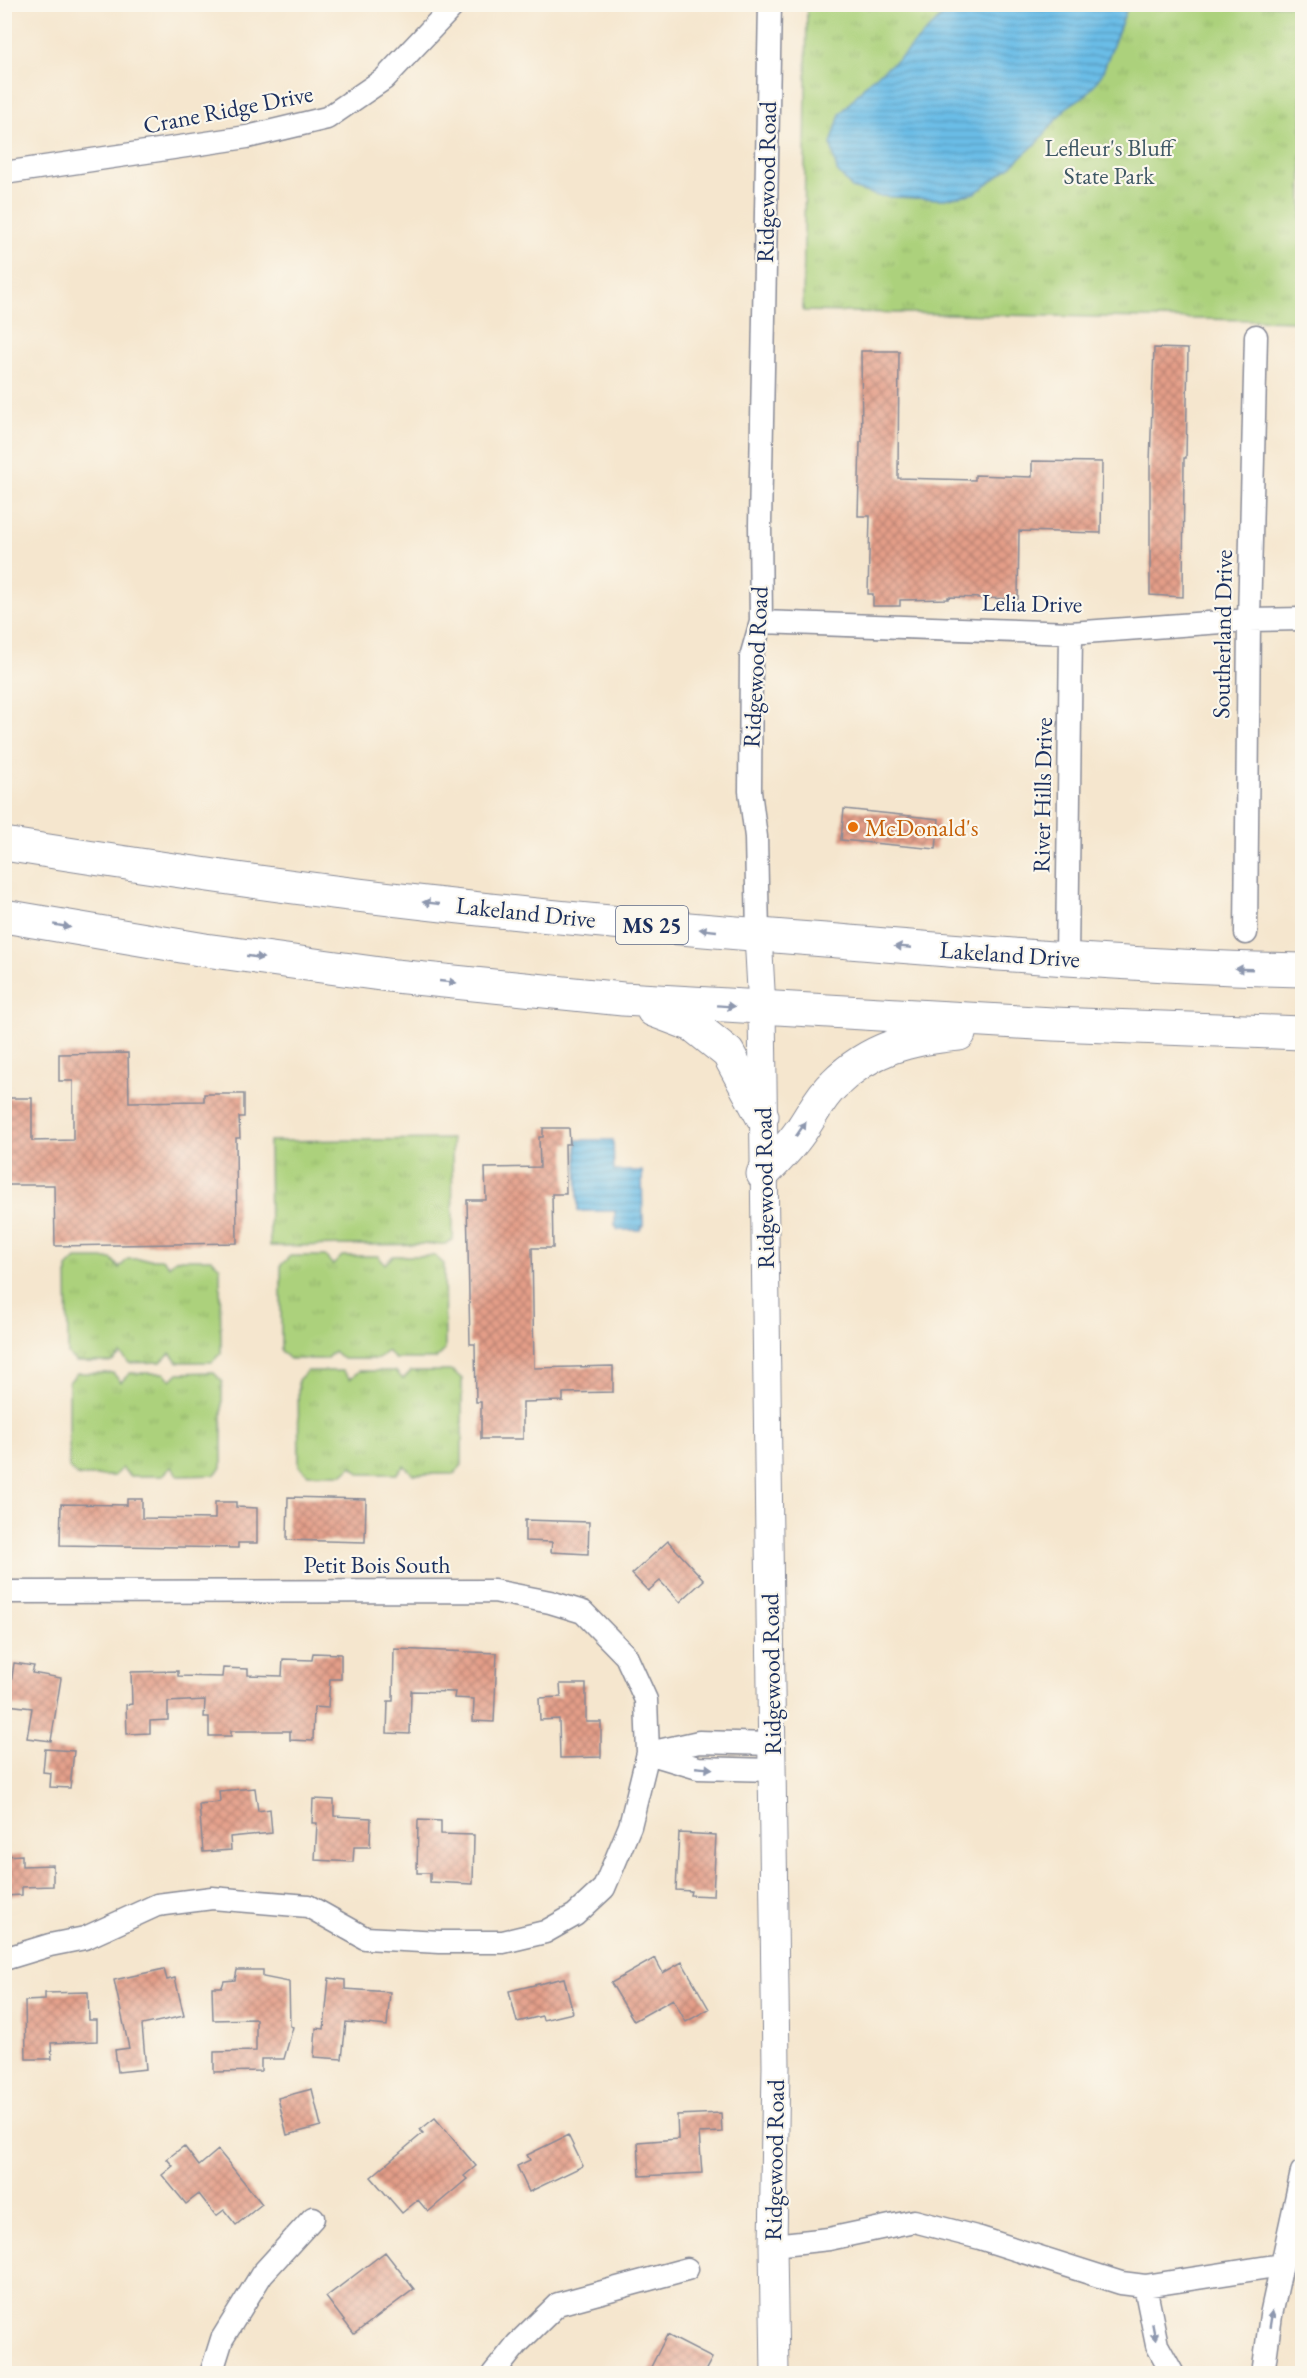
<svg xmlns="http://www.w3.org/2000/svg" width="1307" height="2378" font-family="'EB Garamond',serif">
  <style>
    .park { fill: url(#park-tufts); stroke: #64806c; stroke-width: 1.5 }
    .water { fill: url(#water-rules); stroke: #4376a2; stroke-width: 1.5 }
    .building { fill: url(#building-cross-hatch) }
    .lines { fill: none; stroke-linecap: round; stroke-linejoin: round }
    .minor-casing { stroke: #888a96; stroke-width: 25 }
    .tertiary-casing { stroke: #888a96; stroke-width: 29 }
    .trunk-casing { stroke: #888a96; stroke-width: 35 }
    .minor { stroke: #fff; stroke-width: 22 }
    .tertiary { stroke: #fff; stroke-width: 27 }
    .trunk { stroke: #fff; stroke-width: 33 }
    .oneway { fill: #8d97ae }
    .food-dot { fill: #e8710a; stroke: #fbf7ec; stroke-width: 2 }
    .labels { text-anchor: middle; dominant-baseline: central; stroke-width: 4.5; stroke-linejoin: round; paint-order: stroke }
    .shield { fill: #fbf7ec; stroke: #5e6b89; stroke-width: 1.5 }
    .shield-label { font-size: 22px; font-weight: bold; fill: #1b2f5e }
    .street-label { font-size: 24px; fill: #1b2f5e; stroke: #fbf7ec }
    .park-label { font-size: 24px; fill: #3f5865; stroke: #fbf7ec }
    .food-label { font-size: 24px; fill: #c56008; stroke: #fbf7ec; text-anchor: start }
  </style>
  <defs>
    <pattern id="park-tufts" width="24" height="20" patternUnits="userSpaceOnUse" patternTransform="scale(1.5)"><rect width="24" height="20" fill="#acd17b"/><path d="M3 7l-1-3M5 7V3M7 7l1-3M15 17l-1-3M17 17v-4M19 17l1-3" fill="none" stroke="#93b46d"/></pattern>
    <pattern id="water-rules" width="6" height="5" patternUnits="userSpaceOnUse" patternTransform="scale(1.5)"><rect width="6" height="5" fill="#6bbde7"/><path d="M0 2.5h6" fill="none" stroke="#579abe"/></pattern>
    <pattern id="building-cross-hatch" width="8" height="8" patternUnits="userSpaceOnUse" patternTransform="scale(1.5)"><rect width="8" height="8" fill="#e49e88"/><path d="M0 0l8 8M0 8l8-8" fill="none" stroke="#b88172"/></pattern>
  </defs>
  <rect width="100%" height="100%" fill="#fbf7ec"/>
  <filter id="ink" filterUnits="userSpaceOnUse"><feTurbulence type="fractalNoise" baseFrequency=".0167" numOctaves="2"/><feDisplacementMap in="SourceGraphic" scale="12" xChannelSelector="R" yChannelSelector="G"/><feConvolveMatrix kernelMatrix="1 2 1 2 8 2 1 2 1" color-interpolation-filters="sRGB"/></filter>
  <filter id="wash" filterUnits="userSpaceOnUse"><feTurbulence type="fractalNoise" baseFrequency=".008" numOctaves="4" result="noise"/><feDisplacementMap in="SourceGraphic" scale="24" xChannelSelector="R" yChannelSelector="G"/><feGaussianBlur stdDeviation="1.35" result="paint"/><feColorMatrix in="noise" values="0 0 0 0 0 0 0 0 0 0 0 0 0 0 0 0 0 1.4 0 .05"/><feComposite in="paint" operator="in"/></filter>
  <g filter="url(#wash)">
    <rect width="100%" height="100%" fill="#f5e6ce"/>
    <path class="park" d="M 807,5 L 1302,5 L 1302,321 L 803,311 Z
      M 452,1139 L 453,1239 L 445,1244 L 270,1246 L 269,1141 Z
      M 290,1256 L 325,1256 L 333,1265 L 342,1256 L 378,1256 L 385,1264 L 393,1256 L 435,1256 L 444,1264 L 445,1350 L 436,1359 L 395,1359 L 387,1351 L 378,1359 L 343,1359 L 334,1351 L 326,1359 L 290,1359 L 281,1351 L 281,1265 Z
      M 76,1259 L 112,1259 L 119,1268 L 128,1259 L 163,1259 L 169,1266 L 176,1259 L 211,1259 L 220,1267 L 221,1353 L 212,1362 L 178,1362 L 170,1353 L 161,1362 L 129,1363 L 121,1354 L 112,1362 L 76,1362 L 68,1354 L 67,1268 Z
      M 307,1371 L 343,1371 L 350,1379 L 359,1371 L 395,1371 L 403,1379 L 411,1371 L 453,1371 L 462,1379 L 462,1465 L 454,1474 L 413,1474 L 404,1466 L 396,1474 L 360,1474 L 352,1466 L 343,1474 L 308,1474 L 299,1466 L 298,1380 Z
      M 213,1372 L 222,1381 L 222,1467 L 214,1475 L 179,1476 L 171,1467 L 162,1476 L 130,1476 L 122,1468 L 114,1476 L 78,1476 L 69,1468 L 69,1382 L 77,1373 L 113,1373 L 121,1382 L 130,1373 L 164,1373 L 171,1380 L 178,1373 Z"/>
    <path class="water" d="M 951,4 L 1133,5 L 1126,11 L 1102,74 L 1087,94 L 1066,108 L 1038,142 L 1009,168 L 975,193 L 944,199 L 912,198 L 878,196 L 852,188 L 837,171 L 831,144 L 840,114 L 869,81 L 901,57 L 942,16 Z
      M 577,1140 L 613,1140 L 614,1171 L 642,1171 L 643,1225 L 640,1230 L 618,1230 L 615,1225 L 615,1211 L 578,1211 Z"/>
    <g id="blocks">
      <path class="building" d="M 1154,348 L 1188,349 L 1186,458 L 1184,458 L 1183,597 L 1150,595 L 1150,463 Z
        M 861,351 L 899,351 L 898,478 L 975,480 L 975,475 L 1032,477 L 1032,461 L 1102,462 L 1101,533 L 1019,531 L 1018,599 L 948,597 L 948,599 L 900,600 L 900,606 L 873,606 L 873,594 L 868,594 L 870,516 L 858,516 L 860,442 L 862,442 Z
        M 844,809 L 939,819 L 936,849 L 841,840 Z
        M 128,1053 L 129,1102 L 204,1101 L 204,1094 L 244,1094 L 244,1117 L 239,1117 L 240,1138 L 236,1138 L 237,1243 L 55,1246 L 54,1185 L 4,1185 L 4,1098 L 32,1098 L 32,1141 L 73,1140 L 73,1081 L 59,1081 L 59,1054 Z
        M 543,1128 L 569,1128 L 570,1144 L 565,1144 L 566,1194 L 552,1194 L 553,1248 L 532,1248 L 534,1368 L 613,1366 L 613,1392 L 563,1393 L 563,1401 L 523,1402 L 523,1439 L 481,1439 L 481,1402 L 476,1402 L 475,1344 L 470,1344 L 467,1200 L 486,1200 L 485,1168 L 540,1167 L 539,1137 L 543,1137 Z
        M 288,1497 L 366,1499 L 365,1542 L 287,1540 Z
        M 127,1499 L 142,1499 L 142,1518 L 215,1519 L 215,1502 L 236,1502 L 236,1507 L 257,1508 L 257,1543 L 238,1543 L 238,1548 L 60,1545 L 61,1504 L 127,1505 Z
        M 525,1520 L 589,1522 L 588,1554 L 551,1552 L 552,1542 L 525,1541 Z
        M 668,1541 L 704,1580 L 680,1602 L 660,1581 L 648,1591 L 632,1574 Z
        M 394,1649 L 497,1653 L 494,1722 L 473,1721 L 474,1699 L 454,1698 L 455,1692 L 411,1691 L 410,1734 L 387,1733 L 388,1701 L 393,1701 Z
        M 313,1653 L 341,1654 L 341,1679 L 330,1679 L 328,1708 L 314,1707 L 313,1741 L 290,1740 L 290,1731 L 231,1731 L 231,1736 L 209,1736 L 209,1717 L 204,1717 L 205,1700 L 168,1702 L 168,1720 L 150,1721 L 150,1733 L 127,1734 L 126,1705 L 132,1704 L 131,1672 L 178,1671 L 178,1676 L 222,1677 L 223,1668 L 248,1669 L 248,1675 L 282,1676 L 283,1659 L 312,1660 Z
        M 14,1663 L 34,1666 L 32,1673 L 61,1678 L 51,1741 L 27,1738 L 32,1708 L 8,1705 Z
        M 560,1684 L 586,1684 L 586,1722 L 601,1722 L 601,1757 L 560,1758 L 559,1719 L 540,1720 L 539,1698 L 561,1697 Z
        M 45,1749 L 74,1751 L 70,1788 L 50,1787 L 51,1773 L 43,1772 Z
        M 255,1788 L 258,1811 L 270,1809 L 272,1833 L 230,1837 L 231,1850 L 203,1852 L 199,1804 L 220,1802 L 219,1791 Z
        M 313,1799 L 334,1800 L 334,1816 L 371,1818 L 370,1847 L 354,1847 L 353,1862 L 315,1860 L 317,1823 L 312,1823 Z
        M 418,1820 L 441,1821 L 441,1834 L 474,1835 L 473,1884 L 430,1882 L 430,1873 L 417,1873 Z
        M 679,1833 L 716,1835 L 713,1896 L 690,1895 L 691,1891 L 676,1890 Z
        M 22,1855 L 22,1866 L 53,1865 L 53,1886 L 22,1887 L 22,1895 L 4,1896 L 4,1856 Z
        M 655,1958 L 663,1973 L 682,1962 L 709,2009 L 686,2022 L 673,1999 L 634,2021 L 611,1983 Z
        M 164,1969 L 167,1980 L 175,1978 L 184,2016 L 142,2025 L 146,2069 L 118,2072 L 115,2050 L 129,2048 L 114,1980 Z
        M 237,1970 L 263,1970 L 263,1977 L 289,1982 L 290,2026 L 293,2027 L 284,2059 L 261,2059 L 261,2071 L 214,2072 L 214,2052 L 256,2051 L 256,2019 L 213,2020 L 212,1987 L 222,1987 L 224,1981 L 235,1980 Z
        M 329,1978 L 345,1980 L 345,1989 L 390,1992 L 387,2026 L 346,2022 L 342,2059 L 314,2057 L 316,2028 L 324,2029 Z
        M 564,1978 L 573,2013 L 543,2020 L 542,2016 L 517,2022 L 509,1991 Z
        M 88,1992 L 89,2020 L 97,2020 L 97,2041 L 51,2043 L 52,2059 L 26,2059 L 25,2001 L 45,2000 L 45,1993 Z
        M 312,2089 L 321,2126 L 287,2135 L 278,2098 Z
        M 721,2113 L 722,2132 L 699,2133 L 702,2173 L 640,2176 L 638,2142 L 678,2139 L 677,2115 Z
        M 435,2118 L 476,2166 L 464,2176 L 467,2179 L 428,2212 L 418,2200 L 402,2213 L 371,2177 L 423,2133 L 420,2130 Z
        M 568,2135 L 583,2166 L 529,2192 L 517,2166 L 530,2160 L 527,2155 Z
        M 184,2146 L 199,2166 L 218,2150 L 262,2204 L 236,2225 L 224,2210 L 216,2216 L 199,2194 L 186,2204 L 162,2175 L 173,2166 L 167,2159 Z
        M 385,2252 L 414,2289 L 354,2334 L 326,2297 Z
        M 667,2335 L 712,2358 L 704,2373 L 648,2373 Z"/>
    </g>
  </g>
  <g filter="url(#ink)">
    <use href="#blocks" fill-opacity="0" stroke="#888a96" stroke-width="1.5"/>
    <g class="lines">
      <g class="minor-casing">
        <path id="minor" d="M 4,173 L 247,137 L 327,118 L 384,79 L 455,4
          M 761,622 L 1071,633 L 1249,620 L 1302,619
          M 1246,933 L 1249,620 L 1256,336
          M 758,935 L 756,837 L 750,791 L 751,657 L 761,622 L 760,525 L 770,4
          M 1067,958 L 1071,633
          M 4,1592 L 494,1591 L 550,1602 L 583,1612 L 626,1656 L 646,1700 L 648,1753 L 630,1826 L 604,1888 L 575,1915 L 545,1932 L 503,1942 L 440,1942 L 365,1938 L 308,1906 L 212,1898 L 157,1905 L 85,1938 L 50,1945 L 4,1959
          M 648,1753 L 698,1768 L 772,1770
          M 649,1753 L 699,1742 L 772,1744
          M 773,2245 L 829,2239 L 914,2221 L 980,2238 L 1121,2283 L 1145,2286 L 1282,2265
          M 1145,2286 L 1157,2345 L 1173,2374
          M 211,2374 L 222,2339 L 262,2274 L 313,2218
          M 493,2374 L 517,2344 L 558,2304 L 687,2269
          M 1263,2374 L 1271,2315 L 1302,2172"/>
      </g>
      <g class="tertiary-casing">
        <path id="tertiary" d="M 758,935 L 762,1008 L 776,2066 L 773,2245 L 775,2374"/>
      </g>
      <g class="trunk-casing">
        <path id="trunk" d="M 4,844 C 136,865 268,885 400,900 C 541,917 683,929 825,940 C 984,953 1143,967 1302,970
          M 4,916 L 205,950 L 395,976 L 623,999 L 1053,1024 L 1302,1033
          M 653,1010 L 693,1025 L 728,1053 L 762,1116
          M 763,1174 C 776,1160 792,1145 802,1129 C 813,1113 820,1097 834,1084 C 870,1048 910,1038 959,1034"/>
      </g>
      <use href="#minor" class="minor"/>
      <use href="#tertiary" class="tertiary"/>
      <use href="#trunk" class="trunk"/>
    </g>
    <defs><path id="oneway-solid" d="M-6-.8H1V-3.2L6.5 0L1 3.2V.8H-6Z" transform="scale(1.5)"/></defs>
    <g class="oneway">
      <use href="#oneway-solid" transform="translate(431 903) rotate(-174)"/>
      <use href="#oneway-solid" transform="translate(62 926) rotate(10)"/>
      <use href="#oneway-solid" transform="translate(708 930) rotate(-174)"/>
      <use href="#oneway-solid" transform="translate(903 947) rotate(-175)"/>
      <use href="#oneway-solid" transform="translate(255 957) rotate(8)"/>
      <use href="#oneway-solid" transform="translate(1244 969) rotate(-178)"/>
      <use href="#oneway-solid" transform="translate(448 982) rotate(6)"/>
      <use href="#oneway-solid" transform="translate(726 1006) rotate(4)"/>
      <use href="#oneway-solid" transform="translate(801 1129) rotate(-55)"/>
      <use href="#oneway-solid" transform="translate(704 1768) rotate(5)"/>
      <use href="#oneway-solid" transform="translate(1271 2319) rotate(-81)"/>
      <use href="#oneway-solid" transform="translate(1154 2332) rotate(79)"/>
    </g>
  </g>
  <circle class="food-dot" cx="853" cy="827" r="6"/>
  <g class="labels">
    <rect class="shield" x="616" y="906" width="72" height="38" rx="4.5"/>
    <g class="shield-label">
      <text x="652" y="925">MS 25</text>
    </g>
    <g class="street-label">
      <text transform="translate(228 109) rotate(-11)">Crane Ridge Drive</text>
      <text transform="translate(766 182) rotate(-89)">Ridgewood Road</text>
      <text transform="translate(1032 603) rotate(1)">Lelia Drive</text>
      <text transform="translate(1222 634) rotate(-89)">Southerland Drive</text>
      <text transform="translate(755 667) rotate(-87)">Ridgewood Road</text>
      <text transform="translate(1042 795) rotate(-89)">River Hills Drive</text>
      <text transform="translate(526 912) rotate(6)">Lakeland Drive</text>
      <text transform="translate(1010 954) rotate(4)">Lakeland Drive</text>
      <text transform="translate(764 1188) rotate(-91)">Ridgewood Road</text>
      <text x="377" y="1564">Petit Bois South</text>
      <text transform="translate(771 1674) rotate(-91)">Ridgewood Road</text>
      <text transform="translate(774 2160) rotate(-89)">Ridgewood Road</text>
    </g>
    <g class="park-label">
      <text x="1109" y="147">Lefleur's Bluff<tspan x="1109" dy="28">State Park</tspan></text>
    </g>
    <g class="food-label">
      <text x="865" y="827">McDonald's</text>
    </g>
  </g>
  <rect width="1307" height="2378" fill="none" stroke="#fbf7ec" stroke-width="24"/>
</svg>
